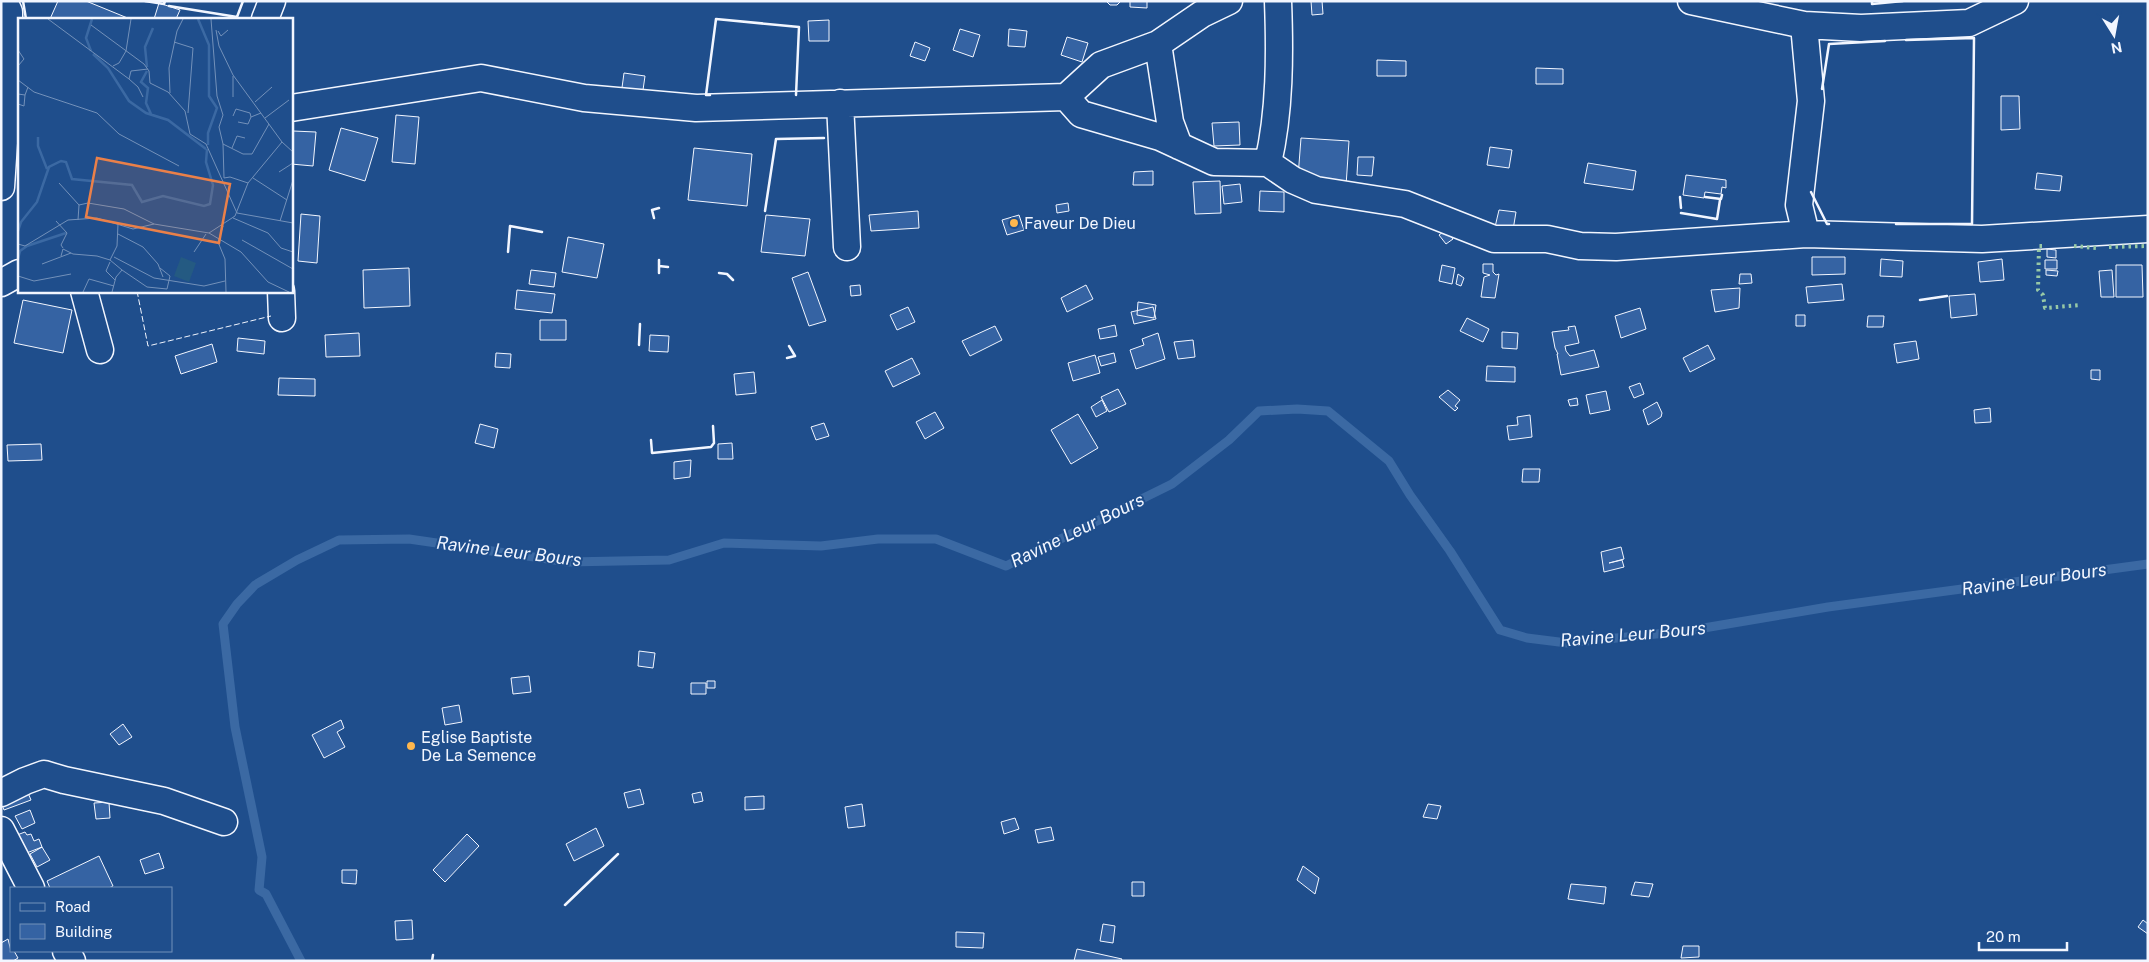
<svg xmlns="http://www.w3.org/2000/svg" width="2149" height="962" font-family="'Public Sans',sans-serif">
  <style>
    .lines { fill: none; stroke-linecap: round; stroke-linejoin: round }
    .stream { stroke: #3b69a3; stroke-width: 9 }
    .building { fill: #3563a3; stroke: #f2f6ff }
    .street-casing { stroke: #f2f6ff; stroke-width: 29 }
    .street { stroke: #1f4e8c; stroke-width: 26 }
    .hedge { stroke: #97c8a6; stroke-width: 4; stroke-dasharray: 2.5 4; stroke-linecap: butt }
    .fence { stroke: #f2f6ff; stroke-width: 1; stroke-dasharray: 6 2.5; stroke-linecap: butt }
    .wall { stroke: #f2f6ff; stroke-width: 2.5 }
    .poi-dot { fill: #ffb74d; stroke: #1f4e8c; stroke-width: 2 }
    .labels { text-anchor: middle; dominant-baseline: central; stroke-width: 4; stroke-linejoin: round; paint-order: stroke }
    .poi-label { font-size: 16px; fill: #f2f6ff; stroke: #1f4e8c; text-anchor: start }
    .water-label { font-size: 18px; font-style: italic; fill: #f2f6ff; stroke: #1f4e8c }
    .inset-river { fill: none; stroke: #3b69a3; stroke-width: 2.5 }
    .inset-road { fill: none; stroke: #7391ba; stroke-width: 1 }
    .view { fill: #ea8049; fill-opacity: 0.15; stroke: #ea8049; stroke-width: 2.5 }
    .inset-edge { fill: none; stroke: #f2f6ff; stroke-width: 2.5 }
  </style>
  <rect width="100%" height="100%" fill="#1f4e8c"/>
  <g class="lines">
    <path class="stream" d="M 301,961 L 266,894 L 259,890 L 262,857 L 235,727 L 223,624 L 237,604 L 255,585 L 297,560 L 339,540 L 409,539 L 568,562 L 669,560 L 724,543 L 821,546 L 878,539 L 936,539 L 1006,566 L 1172,484 L 1229,440 L 1259,411 L 1297,409 L 1328,411 L 1389,461 L 1410,495 L 1450,551 L 1500,630 L 1527,638 L 1567,643 L 1686,631 L 1828,607 L 2148,564"/>
  </g>
  <path class="building" d="M 58,1 L 86,1 L 130,19 L 50,19 Z
    M 1106,1 L 1121,1 L 1117,5 L 1110,5 Z
    M 1130,1 L 1147,1 L 1147,8 L 1130,7 Z
    M 1311,1 L 1322,1 L 1323,14 L 1312,15 Z
    M 159,3 L 180,10 L 176,19 L 154,19 Z
    M 829,20 L 829,41 L 809,41 L 808,21 Z
    M 960,29 L 980,35 L 973,57 L 953,50 Z
    M 1009,29 L 1027,31 L 1025,47 L 1008,46 Z
    M 1067,37 L 1088,43 L 1082,62 L 1061,55 Z
    M 915,42 L 930,48 L 925,61 L 910,56 Z
    M 1377,60 L 1406,61 L 1406,76 L 1377,76 Z
    M 1536,68 L 1563,69 L 1563,84 L 1536,84 Z
    M 624,73 L 645,76 L 642,97 L 621,95 Z
    M 2001,96 L 2019,96 L 2020,129 L 2001,130 Z
    M 396,115 L 419,117 L 415,164 L 392,162 Z
    M 1239,122 L 1240,145 L 1214,146 L 1212,123 Z
    M 341,128 L 378,138 L 365,181 L 329,170 Z
    M 293,131 L 316,132 L 313,166 L 291,164 Z
    M 1301,138 L 1349,141 L 1346,186 L 1298,177 Z
    M 1490,147 L 1512,150 L 1509,168 L 1487,165 Z
    M 694,148 L 752,154 L 747,206 L 688,200 Z
    M 1358,157 L 1374,157 L 1372,176 L 1357,175 Z
    M 1588,163 L 1636,171 L 1633,190 L 1584,183 Z
    M 1153,171 L 1153,185 L 1133,185 L 1134,172 Z
    M 2037,173 L 2062,176 L 2060,191 L 2035,189 Z
    M 1686,175 L 1726,180 L 1726,188 L 1722,187 L 1721,194 L 1705,192 L 1704,198 L 1683,195 Z
    M 1220,181 L 1221,213 L 1195,214 L 1193,182 Z
    M 1240,184 L 1242,202 L 1224,204 L 1222,186 Z
    M 1260,191 L 1284,192 L 1284,212 L 1259,211 Z
    M 1068,203 L 1069,211 L 1057,213 L 1056,205 Z
    M 1499,210 L 1516,212 L 1513,230 L 1495,227 Z
    M 918,211 L 919,228 L 871,231 L 869,215 Z
    M 301,214 L 320,216 L 317,263 L 298,261 Z
    M 766,215 L 810,219 L 805,256 L 761,252 Z
    M 1019,215 L 1024,230 L 1007,235 L 1002,220 Z
    M 1446,230 L 1453,239 L 1446,244 L 1439,235 Z
    M 568,237 L 604,244 L 597,278 L 562,272 Z
    M 2047,249 L 2056,250 L 2056,258 L 2047,257 Z
    M 1812,257 L 1845,257 L 1845,274 L 1812,275 Z
    M 1881,259 L 1903,261 L 1902,277 L 1880,276 Z
    M 2002,259 L 2004,280 L 1980,282 L 1978,262 Z
    M 2045,260 L 2057,260 L 2057,269 L 2045,269 Z
    M 1483,264 L 1493,264 L 1493,272 L 1496,275 L 1499,274 L 1495,298 L 1481,297 L 1484,277 L 1490,275 L 1483,273 Z
    M 1442,265 L 1455,268 L 1452,284 L 1439,281 Z
    M 2116,265 L 2142,265 L 2143,297 L 2116,297 Z
    M 409,268 L 410,306 L 364,308 L 363,270 Z
    M 531,270 L 556,273 L 554,287 L 529,284 Z
    M 2046,270 L 2058,271 L 2057,276 L 2046,275 Z
    M 2112,270 L 2114,297 L 2101,297 L 2099,271 Z
    M 808,272 L 826,321 L 809,326 L 792,278 Z
    M 1458,274 L 1464,278 L 1461,286 L 1456,284 Z
    M 1740,274 L 1751,274 L 1752,283 L 1739,284 Z
    M 1842,284 L 1844,300 L 1808,303 L 1806,287 Z
    M 860,285 L 861,295 L 851,296 L 850,286 Z
    M 1086,285 L 1093,299 L 1067,312 L 1061,298 Z
    M 1740,288 L 1739,308 L 1715,312 L 1711,290 Z
    M 517,290 L 555,294 L 552,313 L 515,309 Z
    M 1975,294 L 1977,315 L 1951,318 L 1949,296 Z
    M 23,300 L 72,310 L 63,353 L 14,343 Z
    M 1138,302 L 1156,305 L 1154,318 L 1137,315 Z
    M 908,307 L 915,322 L 897,330 L 890,315 Z
    M 1153,307 L 1156,319 L 1134,324 L 1131,312 Z
    M 1640,308 L 1646,329 L 1621,338 L 1615,316 Z
    M 1796,315 L 1805,315 L 1805,326 L 1796,326 Z
    M 1868,316 L 1884,316 L 1883,327 L 1867,327 Z
    M 1467,318 L 1489,329 L 1483,342 L 1460,331 Z
    M 540,320 L 566,320 L 566,340 L 540,340 Z
    M 1115,325 L 1117,336 L 1100,339 L 1098,329 Z
    M 995,326 L 1002,340 L 970,356 L 962,341 Z
    M 1575,326 L 1579,343 L 1565,346 L 1566,351 L 1570,356 L 1594,350 L 1599,367 L 1561,375 L 1557,354 L 1558,354 L 1555,348 L 1552,332 L 1569,330 L 1568,327 Z
    M 1502,332 L 1518,333 L 1517,349 L 1502,348 Z
    M 359,333 L 360,356 L 326,357 L 325,335 Z
    M 1158,333 L 1165,359 L 1136,369 L 1130,350 L 1144,345 L 1142,339 Z
    M 650,335 L 669,336 L 668,352 L 649,351 Z
    M 238,338 L 265,341 L 264,354 L 237,351 Z
    M 1193,340 L 1195,357 L 1178,359 L 1174,342 Z
    M 1916,341 L 1919,359 L 1897,363 L 1894,344 Z
    M 212,344 L 217,362 L 181,374 L 175,356 Z
    M 1708,345 L 1715,359 L 1690,372 L 1683,358 Z
    M 496,353 L 511,354 L 510,368 L 495,367 Z
    M 1114,353 L 1116,362 L 1101,366 L 1098,357 Z
    M 1095,355 L 1100,373 L 1073,381 L 1068,363 Z
    M 912,358 L 920,374 L 893,387 L 885,371 Z
    M 1487,366 L 1515,367 L 1515,382 L 1486,381 Z
    M 2091,370 L 2100,370 L 2100,380 L 2091,379 Z
    M 754,372 L 756,393 L 736,395 L 734,374 Z
    M 279,378 L 315,379 L 315,396 L 278,395 Z
    M 1640,383 L 1644,394 L 1634,398 L 1629,387 Z
    M 1118,389 L 1126,404 L 1109,412 L 1101,397 Z
    M 1448,390 L 1460,400 L 1455,406 L 1458,408 L 1455,411 L 1439,397 Z
    M 1606,391 L 1610,410 L 1590,414 L 1586,395 Z
    M 1577,398 L 1578,405 L 1570,406 L 1568,400 Z
    M 1102,400 L 1107,411 L 1096,417 L 1091,407 Z
    M 1657,402 L 1662,413 L 1661,417 L 1648,425 L 1643,410 Z
    M 1990,408 L 1991,422 L 1975,423 L 1974,410 Z
    M 935,412 L 944,428 L 925,439 L 916,422 Z
    M 1078,414 L 1098,448 L 1071,464 L 1051,430 Z
    M 1530,415 L 1532,437 L 1509,440 L 1507,426 L 1518,425 L 1517,417 Z
    M 824,423 L 829,436 L 816,440 L 811,427 Z
    M 480,424 L 498,429 L 494,448 L 475,443 Z
    M 732,443 L 733,459 L 718,459 L 718,444 Z
    M 41,444 L 42,460 L 8,461 L 7,445 Z
    M 691,460 L 690,477 L 674,479 L 674,462 Z
    M 1523,469 L 1540,469 L 1539,482 L 1522,482 Z
    M 1621,547 L 1624,559 L 1609,563 L 1622,560 L 1624,567 L 1604,572 L 1601,552 Z
    M 639,651 L 655,653 L 653,668 L 638,666 Z
    M 529,676 L 531,692 L 513,694 L 511,678 Z
    M 707,681 L 715,681 L 715,688 L 707,688 Z
    M 691,683 L 706,683 L 706,694 L 691,694 Z
    M 459,705 L 462,722 L 445,725 L 442,708 Z
    M 341,720 L 344,728 L 337,732 L 345,747 L 324,758 L 312,735 Z
    M 123,724 L 132,737 L 119,745 L 110,734 Z
    M 26,788 L 31,800 L 4,810 L 1,802 Z
    M 640,789 L 644,804 L 628,808 L 624,793 Z
    M 701,792 L 703,801 L 694,803 L 692,794 Z
    M 764,796 L 764,809 L 745,810 L 745,797 Z
    M 109,802 L 110,818 L 96,819 L 94,803 Z
    M 862,804 L 865,826 L 848,828 L 845,807 Z
    M 1428,804 L 1441,806 L 1437,819 L 1423,817 Z
    M 30,810 L 35,823 L 22,829 L 15,816 Z
    M 1015,818 L 1019,829 L 1004,834 L 1001,822 Z
    M 1051,827 L 1054,840 L 1038,843 L 1035,830 Z
    M 596,828 L 604,846 L 574,861 L 566,844 Z
    M 25,832 L 27,835 L 31,834 L 34,841 L 39,839 L 42,847 L 24,854 L 17,835 Z
    M 467,834 L 479,846 L 445,882 L 433,870 Z
    M 42,847 L 50,860 L 37,867 L 30,854 Z
    M 159,853 L 164,868 L 145,874 L 140,860 Z
    M 99,856 L 113,886 L 109,888 L 50,888 L 47,881 Z
    M 1303,866 L 1319,878 L 1315,894 L 1297,880 Z
    M 342,870 L 357,870 L 356,884 L 342,883 Z
    M 1132,882 L 1144,882 L 1144,896 L 1132,896 Z
    M 1635,882 L 1653,884 L 1649,897 L 1631,895 Z
    M 1571,884 L 1606,887 L 1604,904 L 1568,899 Z
    M 412,920 L 413,939 L 396,940 L 395,921 Z
    M 2143,920 L 2148,924 L 2148,934 L 2138,927 Z
    M 1103,924 L 1115,926 L 1113,943 L 1100,941 Z
    M 956,932 L 984,933 L 983,948 L 956,947 Z
    M 8,939 L 11,951 L 14,951 L 18,958 L 13,961 L 1,961 L 1,943 Z
    M 1683,946 L 1699,946 L 1699,957 L 1681,958 Z
    M 1077,949 L 1122,959 L 1121,961 L 1074,961 Z"/>
  <g class="lines">
    <g class="street-casing">
      <path id="street" d="M 1691,1 L 1804,25 L 1861,28 L 1969,23 L 2015,1
        M 265,19 L 272,1
        M 1804,25 L 1811,101 L 1799,205 L 1806,234
        M 1158,44 L 1170,122 L 1179,146
        M 1066,97 L 1081,114 L 1160,137 L 1214,162 L 1268,163 L 1293,180 L 1316,190 L 1405,204 L 1494,239 L 1547,239 L 1580,246 L 1616,247 L 1806,234 L 1982,239 L 2148,229
        M 840,103 L 847,247
        M 291,108 L 481,78 L 584,98 L 696,108 L 1066,97 L 1101,65 L 1158,44 L 1202,14 L 1229,1
        M 1268,163 C 1280,111 1280,54 1278,1
        M 1,187 L 9,69 L 9,12 L 4,1
        M 1,283 L 19,273
        M 84,291 L 100,350
        M 281,291 L 282,318
        M 1,793 L 25,781 L 44,774 L 64,780 L 164,801 L 224,822
        M 1,830 L 31,888
        M 66,951 L 72,961"/>
    </g>
    <use href="#street" class="street"/>
    <path class="hedge" d="M 2042,246 L 2039,246 L 2038,290 L 2043,295 L 2045,308 L 2081,305
      M 2074,246 L 2096,248
      M 2109,247 L 2148,246"/>
    <path class="fence" d="M 137,291 L 148,346 L 271,316"/>
    <path class="wall" d="M 23,1 L 26,19
      M 145,1 L 164,4 L 165,1
      M 1872,1 L 1872,4 L 1903,1
      M 169,6 L 237,17 L 243,1
      M 1822,89 L 1829,44 L 1885,41
      M 710,95 L 706,95 L 716,19 L 799,27 L 796,95
      M 1811,192 L 1827,224 L 1829,224
      M 1680,197 L 1681,208
      M 1705,197 L 1721,199 L 1722,195
      M 765,211 L 776,139 L 824,138
      M 1681,213 L 1717,219 L 1720,200
      M 654,218 L 652,210 L 659,208
      M 1896,224 L 1972,224 L 1974,38 L 1906,40
      M 508,252 L 510,226 L 542,232
      M 659,260 L 659,273
      M 659,266 L 668,267
      M 719,273 L 727,274 L 733,280
      M 1920,300 L 1947,296
      M 639,345 L 640,324
      M 787,358 L 795,356 L 789,346
      M 651,440 L 652,453 L 711,447 L 714,443 L 713,426
      M 565,905 L 618,854
      M 432,961 L 433,955"/>
  </g>
  <g class="poi-dot">
    <circle cx="1014" cy="223" r="5"/>
    <circle cx="411" cy="746" r="5"/>
  </g>
  <g class="labels">
    <g class="poi-label">
      <text x="1024" y="223">Faveur De Dieu</text>
      <text x="421" y="737">Eglise Baptiste<tspan x="421" dy="18">De La Semence</tspan></text>
    </g>
    <g class="water-label">
      <text transform="translate(1077 530) rotate(-26)">Ravine Leur Bours</text>
      <text transform="translate(509 551) rotate(7)">Ravine Leur Bours</text>
      <text transform="translate(2034 579) rotate(-8)">Ravine Leur Bours</text>
      <text transform="translate(1633 634) rotate(-5)">Ravine Leur Bours</text>
    </g>
  </g>
  <g transform="translate(18 18)">
    <rect width="275" height="275" fill="#1f4e8c"/>
    <path d="M 163,239 L 178,245 L 171,264 L 156,258 Z" fill="#245a82"/>
    <path class="inset-river" d="M 180,1 L 191,27 L 191,78 L 199,90 L 190,115 L 190,127M 73,33 L 68,20 L 74,1M 75,36 L 90,50 L 111,83 L 128,95 L 150,102 L 188,131M 129,49 L 127,29 L 135,10M 129,53 L 123,64 L 130,70 L 128,85 L 133,96M 20,119 L 20,128 L 29,151M 0,213 L 3,204 L 19,184 L 31,149 L 43,143 L 48,144 L 54,161 L 114,167 L 124,184 L 145,178 L 186,188 L 192,186 L 195,167 L 188,144 L 189,131M 0,241 L 2,233 L 9,228 L 48,215"/>
    <path class="inset-road" d="M 30,1 L 111,61 L 120,69 L 125,79M 193,1 L 199,78 L 205,97 L 201,109 L 205,126 L 225,136 L 234,136 L 251,106M 73,7 L 126,46 L 131,53 L 132,65 L 150,74 L 167,93 L 172,116 L 188,126 L 219,195 L 275,205M 198,12 L 201,28 L 215,57 L 264,124 L 275,134M 200,13 L 203,18 L 210,12M 156,24 L 175,30 L 170,95M 0,32 L 6,41 L 0,48M 95,48 L 101,45 L 108,33 L 113,1M 215,58 L 215,79M 111,61 L 113,53 L 130,51M 0,62 L 16,74 L 79,95 L 101,116 L 161,148M 152,75 L 151,50 L 159,13 L 165,1M 0,76 L 7,77 L 10,69M 237,84 L 254,69M 0,86 L 6,88 L 7,77M 215,98 L 218,91 L 232,95 L 233,99M 247,100 L 271,82M 220,104 L 230,106 L 233,99 L 243,95M 205,126 L 206,160 L 212,159 L 230,165M 214,130 L 219,118 L 227,120M 261,154 L 275,145M 235,160 L 269,182M 41,165 L 61,187 L 70,185 L 106,191 L 136,206M 215,200 L 250,215 L 263,230 L 275,234M 60,202 L 61,187M 38,203 L 49,215 L 43,227 L 45,230M 262,203 L 275,162M 205,208 L 200,224 L 207,241 L 208,274M 191,215 L 223,234 L 250,264 L 271,274M 100,216 L 125,229 L 140,246 L 145,259M 224,222 L 275,251M 0,226 L 7,228 L 50,202 L 79,200 L 115,211 L 136,206 L 191,215 L 217,198 L 230,165 L 264,124M 176,234 L 188,216M 43,238 L 45,231 L 55,236 L 79,238 L 92,242 L 104,252M 96,239 L 136,260 L 186,268 L 207,263M 92,242 L 99,228 L 100,206M 92,244 L 88,253 L 97,262M 24,246 L 53,235M 0,258 L 16,263 L 53,256M 65,274 L 71,261 L 96,268M 94,274 L 98,259 L 104,252 L 129,269 L 149,271 L 152,258 L 142,250"/>
    <path class="view" d="M 79,140 L 212,166 L 201,225 L 68,199 Z"/>
    <rect width="275" height="275" class="inset-edge"/>
  </g>
  <rect width="2149" height="962" fill="none" stroke="#f2f6ff" stroke-width="5"/>
  <rect x="10" y="887" width="162" height="65" fill="#1f4e8c" stroke="#7391ba"/>
  <rect x="20" y="903" width="25" height="8" fill="#1f4e8c" stroke="#7391ba"/>
  <text x="55" y="912" font-size="15" fill="#f2f6ff">Road</text>
  <rect x="20" y="924" width="25" height="15" fill="#3563a3" stroke="#7391ba"/>
  <text x="55" y="937" font-size="15" fill="#f2f6ff">Building</text>
  <g transform="translate(2114 35) rotate(169)" stroke="#1f4e8c" stroke-width="4" paint-order="stroke">
  <path d="M0-4L9 19L0 12L-9 19Z" fill="#f2f6ff"/>
  <text y="-8" font-size="14" font-weight="bold" text-anchor="middle" fill="#f2f6ff">N</text>
  </g>
  <path d="M1979 942v8h88v-8" fill="none" stroke="#f2f6ff" stroke-width="2.5"/>
  <text x="1986" y="942" font-size="15" fill="#f2f6ff" stroke="#1f4e8c" stroke-width="4" paint-order="stroke">20 m</text>
</svg>
